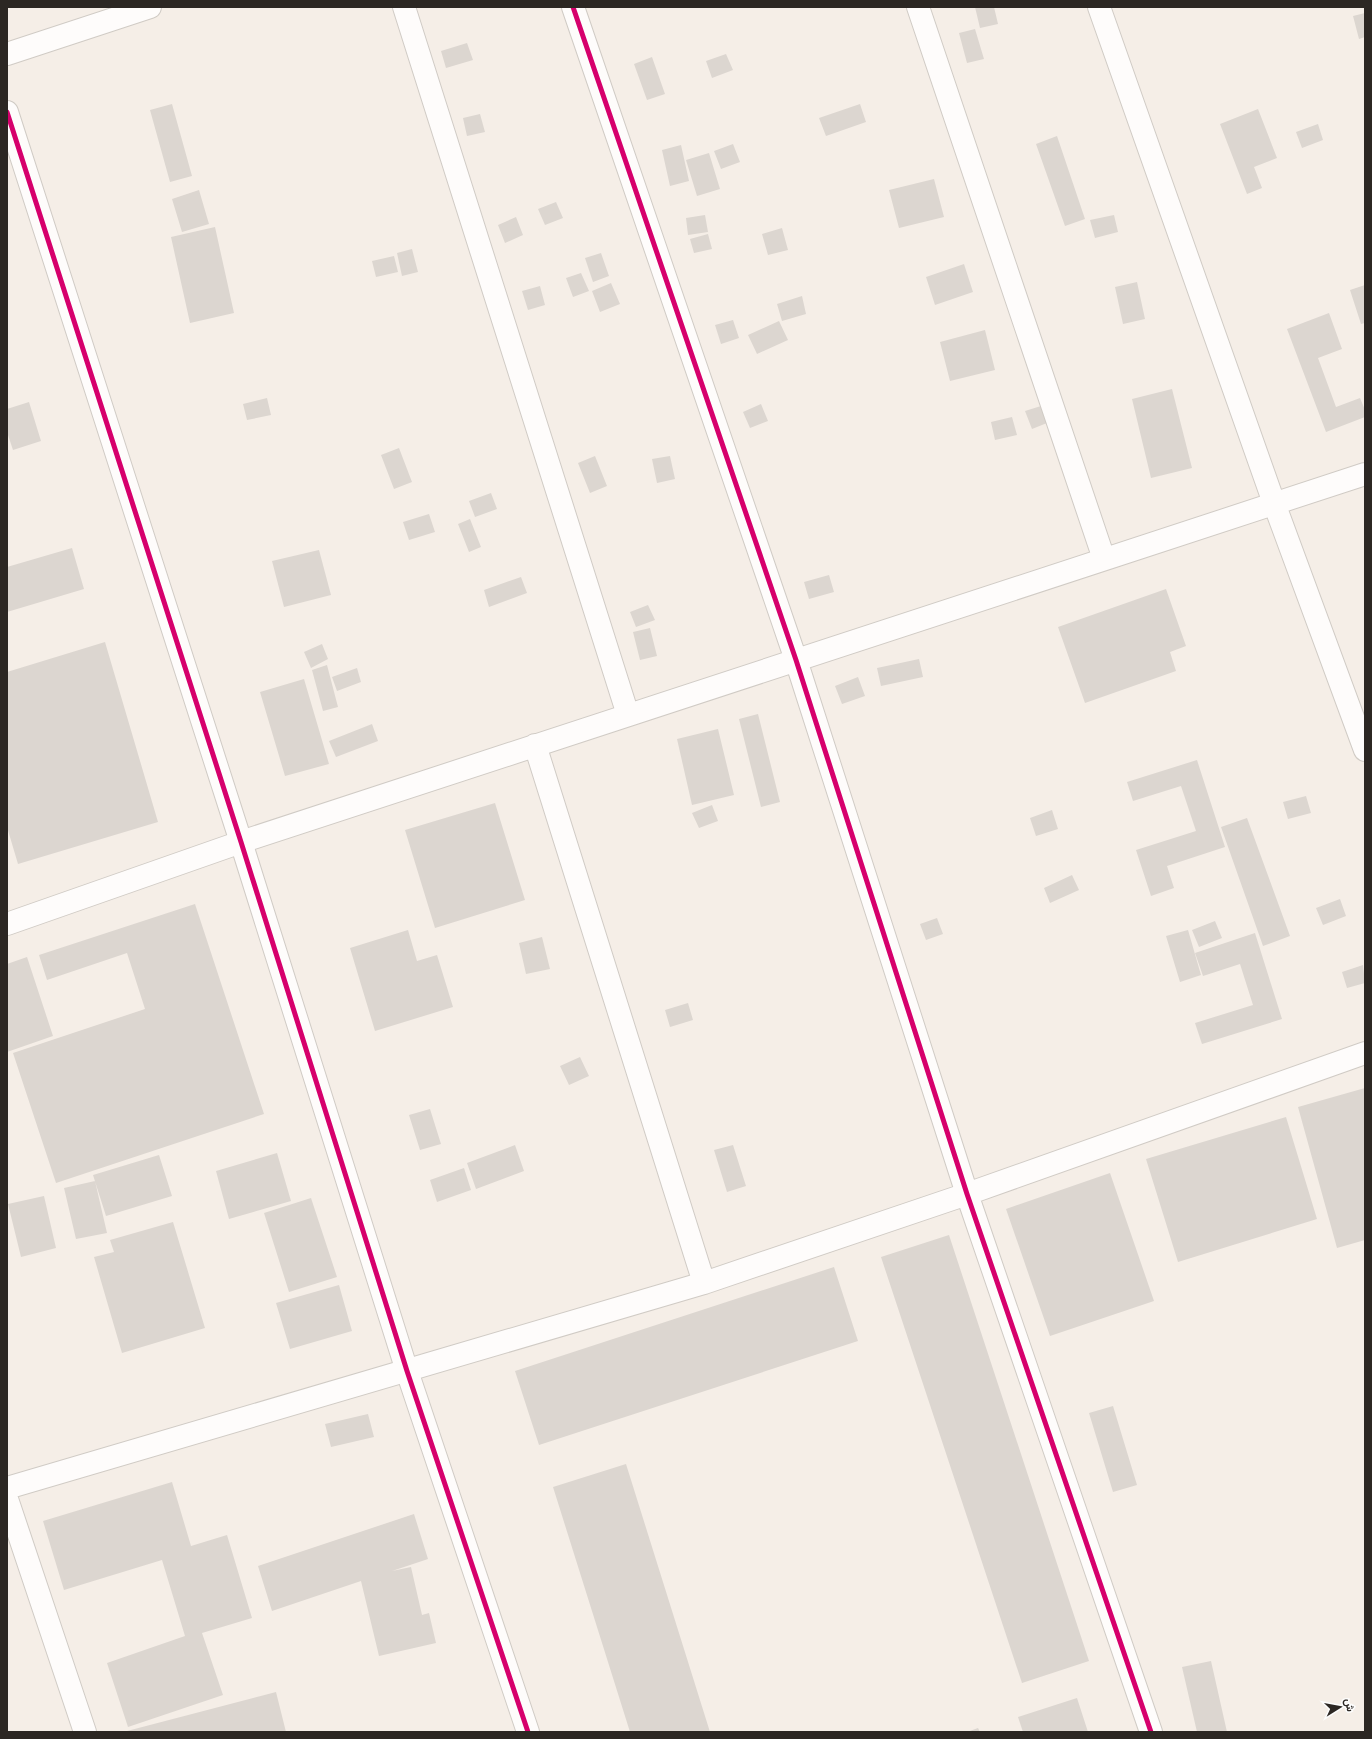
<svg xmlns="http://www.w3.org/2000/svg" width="1372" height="1739" font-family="'Source Sans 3',Vazirmatn,sans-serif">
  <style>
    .building { fill: #dcd6d0 }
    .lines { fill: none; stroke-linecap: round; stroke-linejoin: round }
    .street-casing { stroke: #d0cbc5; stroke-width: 24 }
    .secondary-casing { stroke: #d0cbc5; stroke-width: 24 }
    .street { stroke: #fefcfb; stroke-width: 22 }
    .secondary { stroke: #fefcfb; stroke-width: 22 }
    .cycleway-casing { stroke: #fdfdfd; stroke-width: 8 }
    .cycleway { stroke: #d6006c; stroke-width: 5 }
  </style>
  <rect width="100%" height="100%" fill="#f5eee7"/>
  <path class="building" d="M 975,7 L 994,7 L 998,24 L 980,28 Z
    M 1365,13 L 1365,37 L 1359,39 L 1353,16 Z
    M 975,29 L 984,59 L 967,63 L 959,33 Z
    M 467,43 L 473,60 L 446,68 L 441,51 Z
    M 726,54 L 733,70 L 712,78 L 706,61 Z
    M 652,57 L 665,94 L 647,100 L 634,64 Z
    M 172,104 L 192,176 L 170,182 L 150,110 Z
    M 860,104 L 866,122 L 826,136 L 819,118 Z
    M 1258,109 L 1277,158 L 1254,167 L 1262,188 L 1247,194 L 1220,124 Z
    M 480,114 L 485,132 L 467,136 L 463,118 Z
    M 1318,124 L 1323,140 L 1302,148 L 1296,132 Z
    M 1057,136 L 1085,219 L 1065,226 L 1036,144 Z
    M 733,144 L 740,162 L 721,169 L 714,151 Z
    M 681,145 L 689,181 L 670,186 L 662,150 Z
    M 709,153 L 720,189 L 697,196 L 686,160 Z
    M 934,179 L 944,217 L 899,228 L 889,190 Z
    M 199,190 L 209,224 L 182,232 L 172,199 Z
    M 556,202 L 563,218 L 545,225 L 538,209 Z
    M 705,215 L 708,232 L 688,235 L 686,218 Z
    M 1114,215 L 1118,232 L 1095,238 L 1090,220 Z
    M 516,217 L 523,235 L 505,243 L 498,225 Z
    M 215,227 L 234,313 L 190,323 L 171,237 Z
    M 782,228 L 788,250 L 768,255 L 762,234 Z
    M 708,234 L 712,249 L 694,253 L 690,239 Z
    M 412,249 L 418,272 L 402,276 L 397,253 Z
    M 601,253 L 609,276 L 593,282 L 585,258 Z
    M 394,256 L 398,272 L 376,277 L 372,261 Z
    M 964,264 L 973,292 L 935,305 L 926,277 Z
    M 581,273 L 589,291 L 573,297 L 566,278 Z
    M 1137,282 L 1145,319 L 1123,324 L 1115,287 Z
    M 611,283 L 620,304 L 600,312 L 592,291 Z
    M 1365,285 L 1365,323 L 1361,324 L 1350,290 Z
    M 540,286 L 545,305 L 528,310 L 522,291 Z
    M 802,296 L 806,314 L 782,321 L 777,304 Z
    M 1329,313 L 1342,349 L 1318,358 L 1336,407 L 1360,398 L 1365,410 L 1365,417 L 1326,432 L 1287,329 Z
    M 733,320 L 739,338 L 721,344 L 715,325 Z
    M 779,321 L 788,340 L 757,354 L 748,335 Z
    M 985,330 L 995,370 L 950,381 L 940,342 Z
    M 1172,389 L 1192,468 L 1151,478 L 1132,399 Z
    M 267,398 L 271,415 L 247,420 L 243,404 Z
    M 29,402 L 41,441 L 13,450 L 7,432 L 7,409 Z
    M 761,404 L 768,421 L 750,428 L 743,412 Z
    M 1041,406 L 1047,423 L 1032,429 L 1025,411 Z
    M 1012,417 L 1017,435 L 995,440 L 991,422 Z
    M 399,448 L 412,482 L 394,489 L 381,455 Z
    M 595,456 L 607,486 L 590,493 L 578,463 Z
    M 670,456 L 675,479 L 657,483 L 652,459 Z
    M 491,493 L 497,509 L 475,517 L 469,501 Z
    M 429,514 L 435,532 L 409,540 L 403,522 Z
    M 470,519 L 481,547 L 469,552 L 458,524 Z
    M 72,548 L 84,589 L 7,612 L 7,567 Z
    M 319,550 L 331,595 L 284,607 L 272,561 Z
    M 829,575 L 834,592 L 809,599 L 804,582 Z
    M 521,577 L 527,593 L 489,607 L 484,590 Z
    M 1166,589 L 1186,646 L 1170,652 L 1176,671 L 1085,703 L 1058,627 Z
    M 648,605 L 655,620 L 636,627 L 630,612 Z
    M 650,628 L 657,656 L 640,660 L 633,632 Z
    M 105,642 L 158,822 L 18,864 L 7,827 L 7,672 Z
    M 322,644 L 328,659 L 311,668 L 304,652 Z
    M 919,659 L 923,677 L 881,686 L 877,668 Z
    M 327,665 L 338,707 L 323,711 L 312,670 Z
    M 357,668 L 361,682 L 337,691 L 332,677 Z
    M 858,677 L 865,696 L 842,704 L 835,686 Z
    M 304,679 L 329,764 L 285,776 L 260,692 Z
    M 758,714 L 780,802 L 761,807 L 739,719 Z
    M 372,724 L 378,741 L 336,757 L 329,741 Z
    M 718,729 L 734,795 L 692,805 L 677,739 Z
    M 1197,760 L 1225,847 L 1167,866 L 1174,888 L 1151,896 L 1136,850 L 1196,831 L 1181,786 L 1133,801 L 1127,782 Z
    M 1306,796 L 1311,813 L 1288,819 L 1283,802 Z
    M 495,803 L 525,900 L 435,928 L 405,830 Z
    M 712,805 L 718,821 L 699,828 L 692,813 Z
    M 1052,810 L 1058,829 L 1036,836 L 1030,818 Z
    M 1247,818 L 1290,936 L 1263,946 L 1221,827 Z
    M 1072,875 L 1079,890 L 1050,903 L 1044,888 Z
    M 1340,899 L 1346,916 L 1323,925 L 1316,908 Z
    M 195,904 L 264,1114 L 56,1183 L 13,1053 L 145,1009 L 127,953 L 47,980 L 39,955 Z
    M 937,918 L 943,934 L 926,940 L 920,924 Z
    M 1215,921 L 1222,938 L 1199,947 L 1192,930 Z
    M 408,930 L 417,961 L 437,955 L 453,1007 L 375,1031 L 350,948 Z
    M 1188,930 L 1201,975 L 1180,982 L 1166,936 Z
    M 1255,933 L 1282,1019 L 1202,1044 L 1195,1023 L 1253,1005 L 1240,964 L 1203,976 L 1195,953 Z
    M 542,937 L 550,969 L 526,974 L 519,943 Z
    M 27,957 L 53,1036 L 7,1052 L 7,964 Z
    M 1363,965 L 1365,983 L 1347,988 L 1342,972 Z
    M 688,1003 L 693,1020 L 670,1027 L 665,1010 Z
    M 580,1057 L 589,1076 L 569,1085 L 560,1066 Z
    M 1365,1088 L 1365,1240 L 1337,1248 L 1298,1107 Z
    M 430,1109 L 441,1144 L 420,1150 L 409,1115 Z
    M 1286,1117 L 1317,1219 L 1178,1262 L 1146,1159 Z
    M 515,1145 L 524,1171 L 476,1189 L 467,1163 Z
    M 733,1145 L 746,1186 L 727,1192 L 714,1150 Z
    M 277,1153 L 291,1201 L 229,1219 L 216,1171 Z
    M 159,1155 L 172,1196 L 106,1216 L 93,1175 Z
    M 464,1168 L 471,1190 L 437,1202 L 430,1180 Z
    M 1110,1173 L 1154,1301 L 1050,1336 L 1006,1209 Z
    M 95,1181 L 107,1233 L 76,1239 L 64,1188 Z
    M 44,1196 L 56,1248 L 21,1257 L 8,1204 Z
    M 311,1198 L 337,1277 L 289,1292 L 264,1213 Z
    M 173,1222 L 205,1328 L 122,1353 L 94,1257 L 114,1252 L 110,1240 Z
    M 949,1235 L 1089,1661 L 1022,1683 L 881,1257 Z
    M 834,1267 L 858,1341 L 539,1445 L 515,1371 Z
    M 339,1285 L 352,1331 L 290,1349 L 276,1303 Z
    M 1113,1406 L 1137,1485 L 1113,1492 L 1089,1413 Z
    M 368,1414 L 374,1437 L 331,1447 L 325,1424 Z
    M 626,1464 L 710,1732 L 630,1732 L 553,1487 Z
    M 172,1482 L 191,1546 L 227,1535 L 252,1618 L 202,1633 L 223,1695 L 128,1727 L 107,1663 L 185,1636 L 162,1560 L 64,1590 L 43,1521 Z
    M 414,1514 L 428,1559 L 392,1571 L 411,1567 L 422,1615 L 429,1613 L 436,1643 L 379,1656 L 361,1581 L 272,1611 L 258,1566 Z
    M 1211,1661 L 1227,1732 L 1197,1732 L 1182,1667 Z
    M 276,1692 L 286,1732 L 127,1732 L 127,1731 Z
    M 1077,1698 L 1088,1732 L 1023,1732 L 1018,1717 Z
    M 978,1728 L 980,1732 L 967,1732 Z"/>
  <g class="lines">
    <g class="street-casing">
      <path id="street" d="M 404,7 L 628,715
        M 573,7 L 796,660 L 967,1194 L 1151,1732
        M 918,7 L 1104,559
        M 1099,7 L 1274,503 L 1365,750
        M 7,54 L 150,7
        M 535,745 L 704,1283
        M 7,924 L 241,842 L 1365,474
        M 7,1488 L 704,1283 L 967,1194 L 1365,1053
        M 7,1499 L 85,1732"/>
    </g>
    <g class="secondary-casing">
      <path id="secondary" d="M 7,112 L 241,842 L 407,1371 L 528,1732"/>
    </g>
    <use href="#street" class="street"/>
    <use href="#secondary" class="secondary"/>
    <g class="cycleway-casing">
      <path id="cycleway" d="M 573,7 L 796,660 L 967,1194 L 1151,1732
        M 7,112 L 241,842 L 407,1371 L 528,1732"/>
    </g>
    <use href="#cycleway" class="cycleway"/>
  </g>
  <rect width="1372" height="1739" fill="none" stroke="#2c2723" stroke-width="16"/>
  <g transform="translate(1340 1707) rotate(79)" stroke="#fdfdfd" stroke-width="3" paint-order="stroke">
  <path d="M0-3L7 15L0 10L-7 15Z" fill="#2c2723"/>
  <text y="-6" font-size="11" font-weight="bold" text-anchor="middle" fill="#2c2723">ش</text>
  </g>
</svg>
